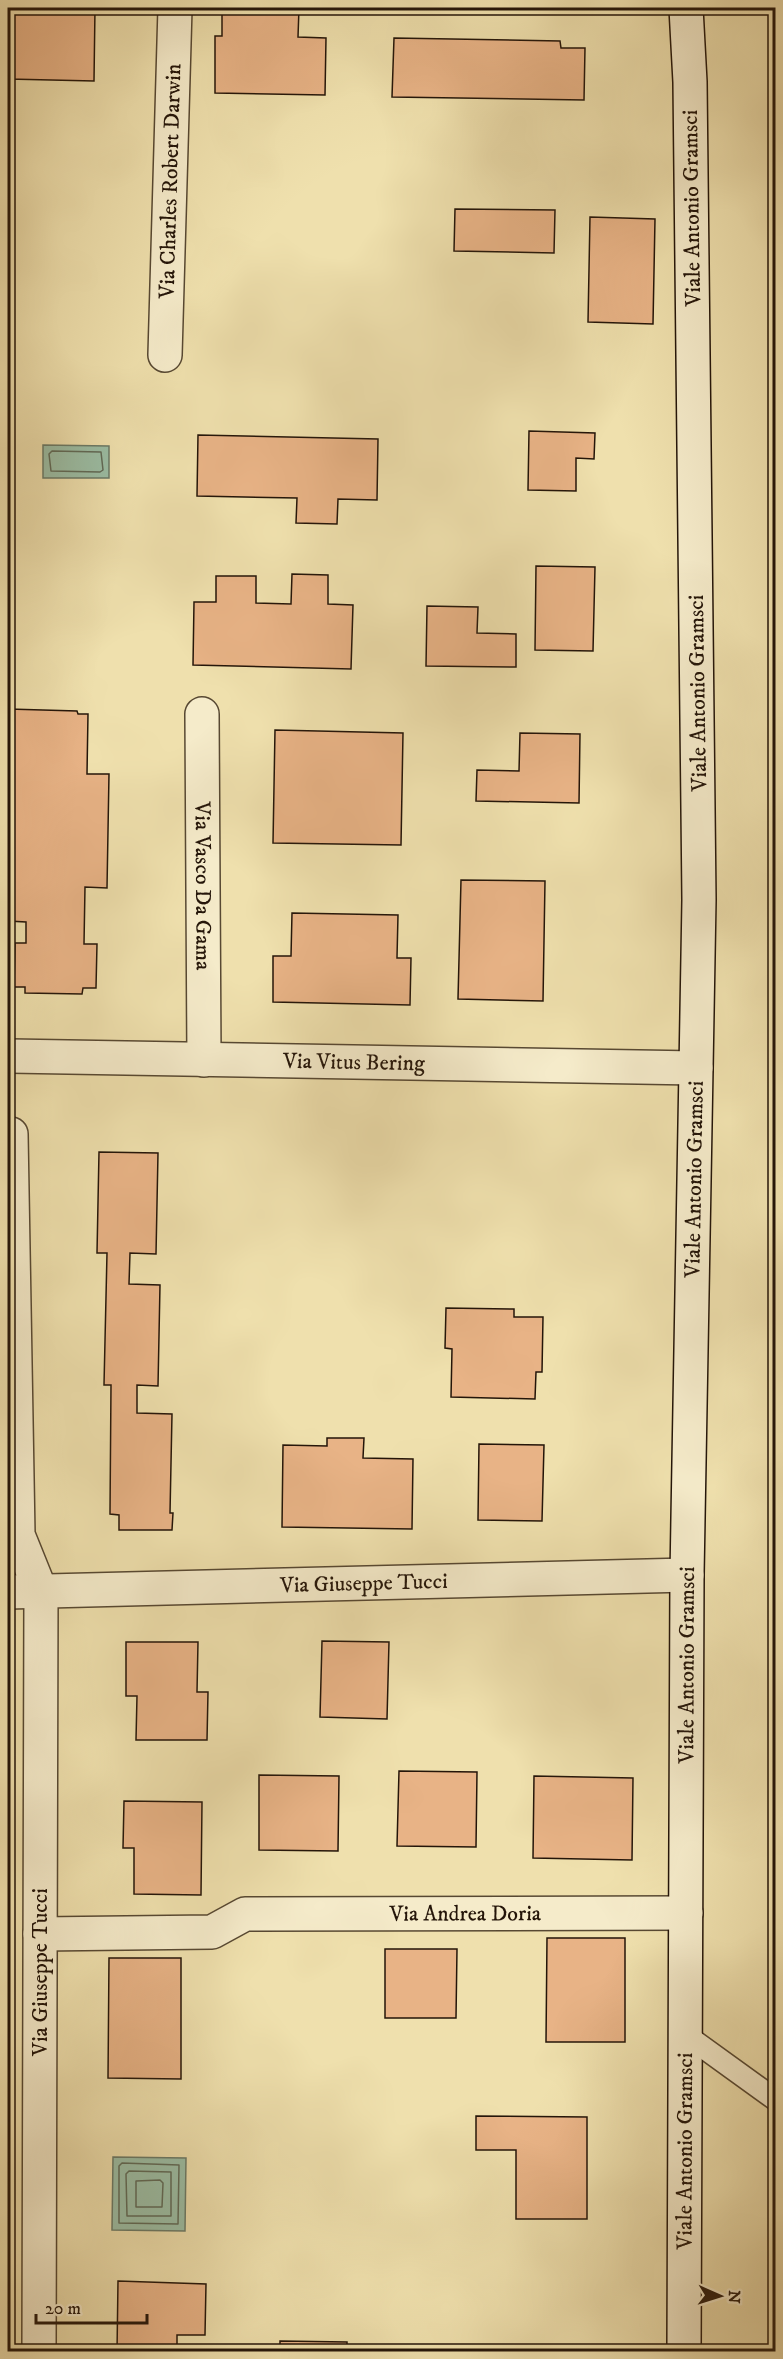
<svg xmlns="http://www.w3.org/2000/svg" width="783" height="2359" font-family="'IM FELL DW Pica',serif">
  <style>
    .water { fill: #9bbea5; stroke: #6b7a67; stroke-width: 1.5 }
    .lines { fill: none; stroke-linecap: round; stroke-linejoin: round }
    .shore { stroke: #606a57; stroke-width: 1.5 }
    .building { fill: #e8b386; stroke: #241509; stroke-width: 1.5 }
    .lane-casing { stroke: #574832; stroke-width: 24 }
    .street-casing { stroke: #574832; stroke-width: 36 }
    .secondary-casing { stroke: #241509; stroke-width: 36 }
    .lane { stroke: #f5ebca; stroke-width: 21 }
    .street { stroke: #f5ebca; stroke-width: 33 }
    .secondary { stroke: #f5ebca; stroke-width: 33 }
    .labels { text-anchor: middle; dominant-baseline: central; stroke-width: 6; stroke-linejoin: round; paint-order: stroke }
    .street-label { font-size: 22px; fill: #241509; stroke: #f5ebca }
  </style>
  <rect width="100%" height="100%" fill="#efe0ad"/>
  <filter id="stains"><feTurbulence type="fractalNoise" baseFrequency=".00333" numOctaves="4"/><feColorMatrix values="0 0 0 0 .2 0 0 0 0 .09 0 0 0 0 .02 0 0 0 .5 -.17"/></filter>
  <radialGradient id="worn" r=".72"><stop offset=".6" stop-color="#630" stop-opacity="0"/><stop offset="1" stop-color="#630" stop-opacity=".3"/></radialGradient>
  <path class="water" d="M 43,445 L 109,446 L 109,478 L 43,478 Z
    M 113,2157 L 186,2158 L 185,2231 L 112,2230 Z"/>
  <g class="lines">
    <path class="shore" d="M 52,451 L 101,452 L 103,470 L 100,472 L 51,471 L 49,454 Z
      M 122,2163 L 179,2165 L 178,2224 L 119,2223 L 119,2166 Z
      M 129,2171 L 171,2172 L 171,2216 L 127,2216 L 126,2174 Z
      M 160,2180 L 163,2183 L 162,2207 L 136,2207 L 136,2181 Z"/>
  </g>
  <path class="building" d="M 8,8 L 95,8 L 94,81 L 8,79 Z
    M 222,8 L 299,8 L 298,37 L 326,38 L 325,95 L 215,93 L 215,36 L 222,36 Z
    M 394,38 L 560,41 L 561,48 L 585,48 L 584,100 L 392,97 Z
    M 455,209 L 555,210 L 554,253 L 454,251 Z
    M 590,217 L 655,219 L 653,324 L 588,322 Z
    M 771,362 L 776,362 L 776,434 L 770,434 Z
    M 529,431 L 595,433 L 594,459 L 576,458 L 576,491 L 528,490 Z
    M 198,435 L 378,439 L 377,500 L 338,499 L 337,524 L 296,523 L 297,498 L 197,496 Z
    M 536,566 L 595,567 L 593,651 L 535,650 Z
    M 292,574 L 328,575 L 328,604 L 353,605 L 351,669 L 193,665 L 194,602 L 216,602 L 216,576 L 256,576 L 256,603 L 291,604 Z
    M 427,606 L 478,607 L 477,633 L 516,634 L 516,667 L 426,666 Z
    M 8,709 L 77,711 L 78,714 L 88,714 L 87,774 L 109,774 L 107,888 L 85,887 L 84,944 L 97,944 L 96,988 L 83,988 L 82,994 L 25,993 L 25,987 L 14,987 L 15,943 L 26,943 L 26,922 L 8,921 L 10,790 L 8,790 Z
    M 275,730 L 403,733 L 401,845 L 273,843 Z
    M 520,733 L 580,734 L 579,803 L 476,801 L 477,770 L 519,771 Z
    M 461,880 L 545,881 L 543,1001 L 458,999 Z
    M 292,913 L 398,915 L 397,958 L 411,958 L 410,1005 L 273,1002 L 273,956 L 291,956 Z
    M 99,1152 L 158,1153 L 156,1254 L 130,1253 L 129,1284 L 160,1285 L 158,1386 L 137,1385 L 137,1413 L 172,1414 L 170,1513 L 173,1513 L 172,1530 L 119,1530 L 119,1515 L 110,1514 L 111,1385 L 104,1385 L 107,1253 L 97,1253 Z
    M 446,1308 L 514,1309 L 514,1317 L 543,1317 L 542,1372 L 536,1372 L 535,1399 L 451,1397 L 452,1349 L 445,1348 Z
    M 327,1438 L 364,1438 L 363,1458 L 413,1459 L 412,1529 L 282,1527 L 283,1445 L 327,1446 Z
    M 479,1444 L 544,1445 L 542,1521 L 478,1520 Z
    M 322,1641 L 389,1642 L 387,1719 L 320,1717 Z
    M 126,1642 L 198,1642 L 197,1692 L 208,1692 L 207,1740 L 136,1740 L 137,1696 L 126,1696 Z
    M 399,1771 L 477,1772 L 476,1847 L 397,1846 Z
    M 259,1775 L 339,1776 L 338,1851 L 259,1850 Z
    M 534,1776 L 633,1778 L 632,1860 L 533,1858 Z
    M 124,1801 L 202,1802 L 201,1895 L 134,1894 L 134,1848 L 123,1848 Z
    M 547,1938 L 625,1938 L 625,2042 L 546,2042 Z
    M 385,1949 L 457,1949 L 456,2018 L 385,2018 Z
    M 109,1958 L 181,1958 L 181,2079 L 108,2078 Z
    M 476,2116 L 587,2117 L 587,2219 L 516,2219 L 516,2150 L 476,2150 Z
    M 118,2281 L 206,2284 L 205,2335 L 177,2335 L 177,2352 L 117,2352 Z
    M 280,2341 L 347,2342 L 347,2352 L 280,2352 Z"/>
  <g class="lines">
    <g class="lane-casing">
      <path id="lane" d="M 686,2035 L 776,2100"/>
    </g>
    <g class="street-casing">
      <g id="street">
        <path id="s1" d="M 165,355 L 175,8"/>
        <path id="s2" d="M 202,714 L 204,1060"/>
        <path id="s3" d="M 10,1056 L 696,1068"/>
        <path d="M 11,1134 L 18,1535 L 41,1592 L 39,2352"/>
        <path id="s4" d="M 8,1592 L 687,1575"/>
        <path id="s5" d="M 40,1934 L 212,1932 L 245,1914 L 686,1913"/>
      </g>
    </g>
    <g class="secondary-casing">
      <g id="secondary">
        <path id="s6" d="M 684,2352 L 687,1575 L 699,900 L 690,82 L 686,8"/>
      </g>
    </g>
    <use href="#lane" class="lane"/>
    <use href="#street" class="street"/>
    <use href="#secondary" class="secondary"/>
  </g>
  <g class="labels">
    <g class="street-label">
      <text stroke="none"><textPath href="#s1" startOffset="174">Via Charles Robert Darwin</textPath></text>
      <text transform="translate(692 208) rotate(-91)">Viale Antonio Gramsci</text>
      <text transform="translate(698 693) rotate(-91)">Viale Antonio Gramsci</text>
      <text stroke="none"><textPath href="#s2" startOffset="172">Via Vasco Da Gama</textPath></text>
      <text stroke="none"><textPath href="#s3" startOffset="344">Via Vitus Bering</textPath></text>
      <text stroke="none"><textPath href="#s6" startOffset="1173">Viale Antonio Gramsci</textPath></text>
      <text stroke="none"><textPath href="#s4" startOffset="356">Via Giuseppe Tucci</textPath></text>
      <text stroke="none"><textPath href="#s6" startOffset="687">Viale Antonio Gramsci</textPath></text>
      <text stroke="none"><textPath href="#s5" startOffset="430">Via Andrea Doria</textPath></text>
      <text transform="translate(40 1972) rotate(-90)">Via Giuseppe Tucci</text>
      <text stroke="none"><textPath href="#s6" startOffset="201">Viale Antonio Gramsci</textPath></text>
    </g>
  </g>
  <rect width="783" height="2359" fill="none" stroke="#efe0ad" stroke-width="30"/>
  <rect x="9" y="9" width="765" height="2341" fill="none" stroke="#241509" stroke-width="3"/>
  <rect x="15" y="15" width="753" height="2329" fill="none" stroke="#241509" stroke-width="1.5"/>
  <g transform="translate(720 2296) rotate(93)" stroke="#f5ebca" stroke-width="4.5" paint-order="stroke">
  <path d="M0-4.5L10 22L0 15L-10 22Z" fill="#241509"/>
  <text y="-9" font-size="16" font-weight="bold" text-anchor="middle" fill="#241509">N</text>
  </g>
  <path d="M36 2314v9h111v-9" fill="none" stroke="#241509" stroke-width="3"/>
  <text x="45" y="2314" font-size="18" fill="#241509" stroke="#f5ebca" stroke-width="4.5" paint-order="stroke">20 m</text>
  <rect width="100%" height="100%" filter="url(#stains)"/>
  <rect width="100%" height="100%" fill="url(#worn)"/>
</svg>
